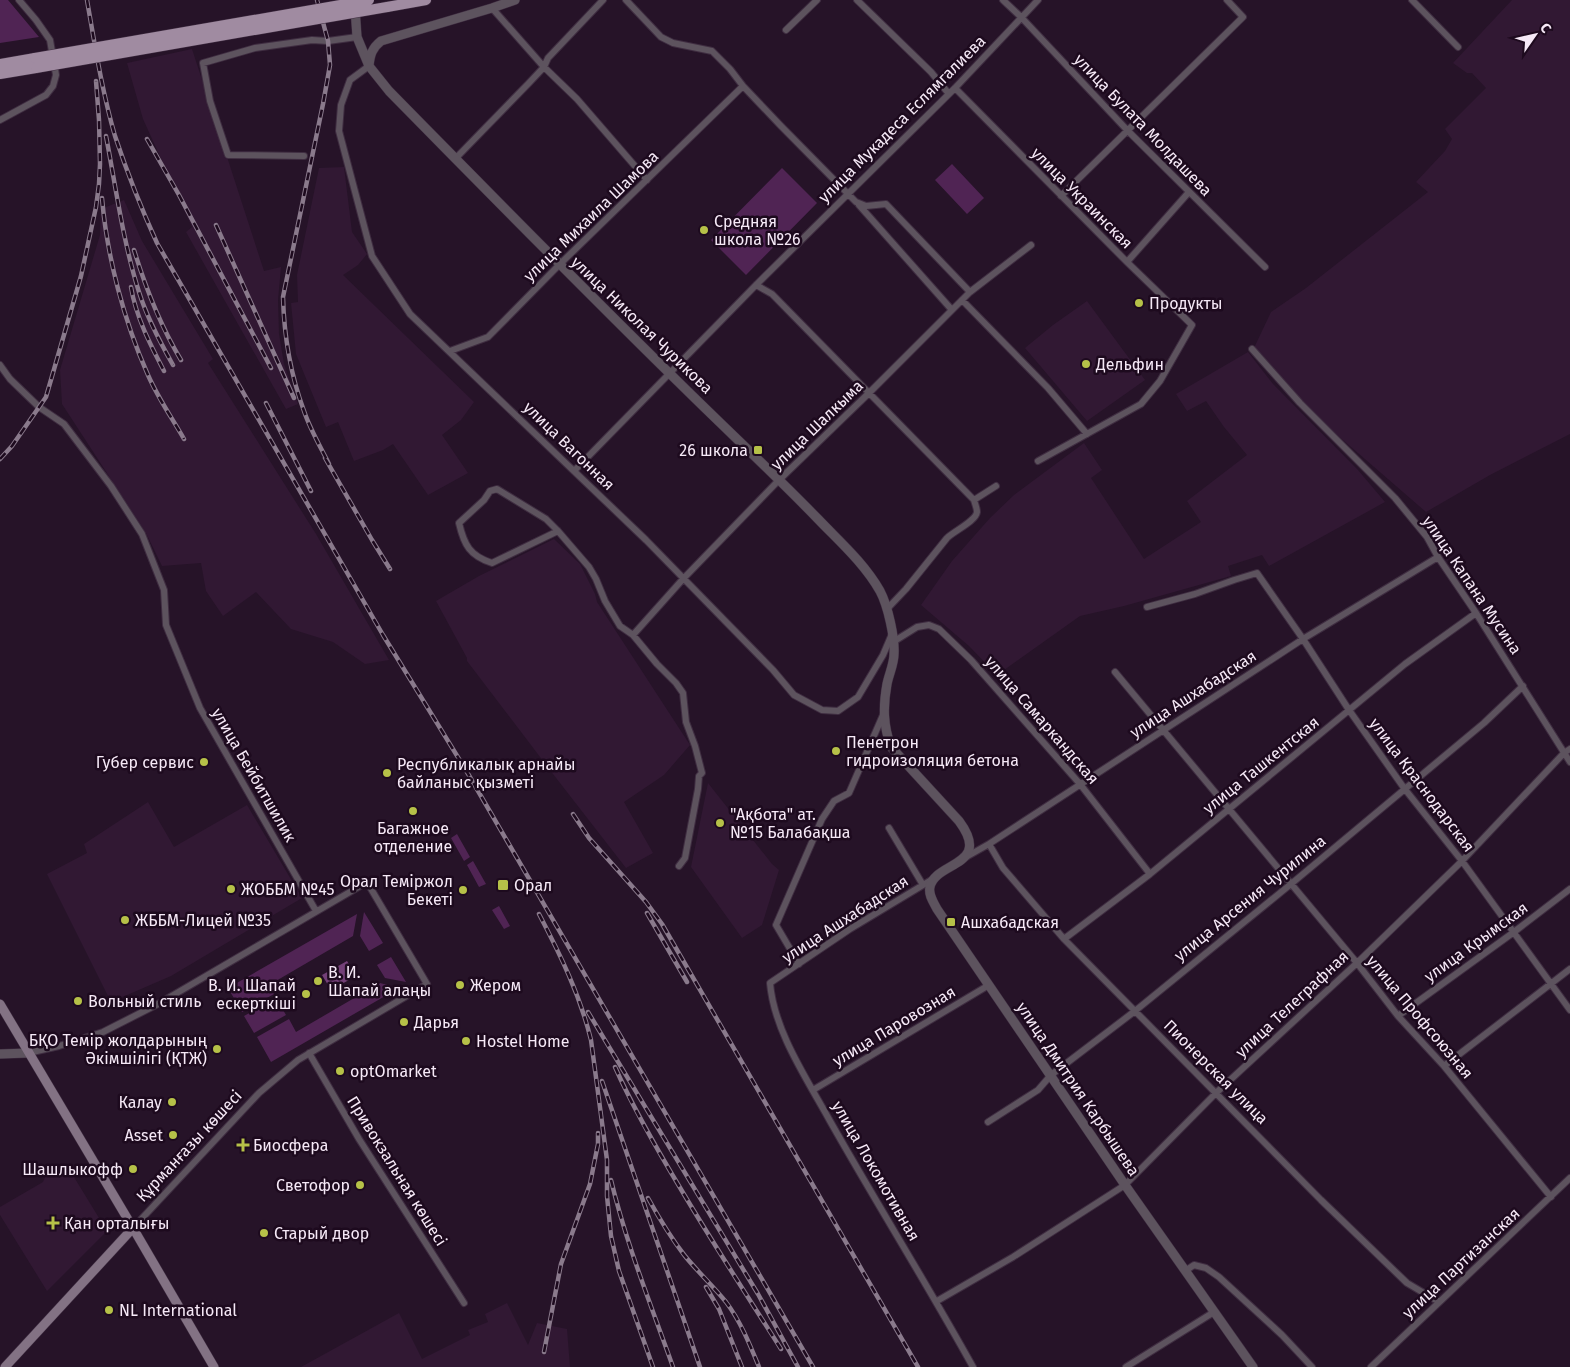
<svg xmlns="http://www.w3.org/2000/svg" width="1570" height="1367" font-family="'Fira Sans',sans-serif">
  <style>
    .built { fill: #311833 }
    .green { fill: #502454 }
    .water { fill: #733f77 }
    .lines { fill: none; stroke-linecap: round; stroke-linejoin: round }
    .minor-casing { stroke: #3f2d41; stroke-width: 8 }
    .tertiary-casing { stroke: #3f2d41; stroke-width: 10 }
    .secondary-casing { stroke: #3f2d41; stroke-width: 10 }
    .primary-casing { stroke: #3f2d41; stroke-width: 11 }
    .minor { stroke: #5d535e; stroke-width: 6 }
    .tertiary { stroke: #5d535e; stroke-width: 9 }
    .secondary { stroke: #837284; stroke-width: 9 }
    .primary { stroke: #a08ba1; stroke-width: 10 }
    .rail-casing { stroke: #8a7a8c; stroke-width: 4.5 }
    .rail { stroke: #1d0a1e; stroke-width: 2.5; stroke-dasharray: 8; stroke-linecap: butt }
    .primary-bridge-casing { stroke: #3f2d41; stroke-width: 11; stroke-linecap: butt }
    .primary-bridge { stroke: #a08ba1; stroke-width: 10 }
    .poi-dot { fill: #b6c148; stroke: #1d0a1e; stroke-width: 2 }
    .labels { text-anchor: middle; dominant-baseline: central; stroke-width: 5; stroke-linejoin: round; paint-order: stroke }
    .street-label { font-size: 16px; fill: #f6e9f7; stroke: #1d0a1e }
    .poi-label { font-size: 16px; fill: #f6e9f7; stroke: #1d0a1e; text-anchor: start }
  </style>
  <rect width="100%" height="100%" fill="#261328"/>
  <path class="built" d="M 1512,0 L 1570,0 L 1570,434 L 1490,475 L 1426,512 L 1313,414 L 1254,348 L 1271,312 L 1306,288 L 1428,192 L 1416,182 L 1445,151 L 1452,139 L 1445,129 L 1486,88 L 1472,73 L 1467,73 L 1453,63 Z
    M 192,49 L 264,271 L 281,267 L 278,300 L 279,334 L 284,364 L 298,404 L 286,409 L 186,232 L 192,227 L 143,119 L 127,63 Z
    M 344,167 L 352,232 L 367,254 L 358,265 L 343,275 L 474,402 L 461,420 L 442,435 L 468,473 L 428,495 L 393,444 L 383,450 L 354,461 L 338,422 L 326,427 L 296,354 L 291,303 L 298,302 L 297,275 L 319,168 Z
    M 124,200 L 142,241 L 213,359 L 208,363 L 316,534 L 389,660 L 365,664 L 333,642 L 291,629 L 256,592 L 223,616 L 206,591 L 201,563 L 162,566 L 146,533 L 62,404 L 60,370 L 100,235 L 101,209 Z
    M 1087,301 L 1145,380 L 1087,421 L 1025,348 L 1053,325 Z
    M 1248,352 L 1273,384 L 1358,470 L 1385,502 L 1269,566 L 1262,555 L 1228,566 L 1231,576 L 1124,606 L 1080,616 L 997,675 L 969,646 L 921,605 L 952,561 L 990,518 L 1014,495 L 1084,443 L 1102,470 L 1091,478 L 1144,559 L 1201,522 L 1187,501 L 1247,455 L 1224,427 L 1206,401 L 1187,411 L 1176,394 Z
    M 554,539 L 580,564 L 595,594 L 597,602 L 690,745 L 664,775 L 624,802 L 653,853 L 626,868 L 553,774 L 467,661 L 467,658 L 436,601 L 479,576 Z
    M 708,783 L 772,864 L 779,870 L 762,925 L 742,938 L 691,867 Z
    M 148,802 L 174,847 L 247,805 L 302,898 L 171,976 L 111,1002 L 47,874 L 87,853 L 84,844 Z
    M 66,1164 L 107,1231 L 47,1291 L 0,1215 L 0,1207 L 43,1182 L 45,1177 Z
    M 507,1303 L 528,1345 L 537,1323 L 567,1329 L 570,1367 L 301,1367 L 399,1313 L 422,1359 L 470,1335 L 468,1330 L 488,1322 L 485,1314 Z"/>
  <path class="green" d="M 0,0 L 8,0 L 39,37 L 0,43 Z
    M 952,164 L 984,198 L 967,214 L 935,180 Z
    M 782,168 L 817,203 L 746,275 L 711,240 Z
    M 457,834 L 470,857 L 464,861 L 451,838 Z
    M 473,861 L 486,884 L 479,887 L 467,865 Z
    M 499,906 L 510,926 L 504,929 L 492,910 Z
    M 364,912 L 383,943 L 369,951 L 360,936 Z
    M 357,914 L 353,936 L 269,985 L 274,994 L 242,1012 L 228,988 Z
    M 391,957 L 406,982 L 385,978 L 377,965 Z
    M 380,983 L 399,988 L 271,1062 L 257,1037 L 289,1019 L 296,1032 Z
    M 276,998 L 286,1015 L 254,1033 L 244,1016 Z"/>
  <path class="water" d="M 347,961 L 356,976 L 331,990 L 322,975 Z"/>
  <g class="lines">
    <g class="minor-casing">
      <path id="minor" d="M 626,0 L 661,37 L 673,43 L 712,51 L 730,69 L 743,86 L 781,126 L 856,202 L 866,206 L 886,204 L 970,292
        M 857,0 L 931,72 L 949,94
        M 1003,0 L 1021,17 L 1128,131 L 1265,267
        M 1412,0 L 1458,47
        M 492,8 L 544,67 L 577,99 L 647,180
        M 786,30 L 817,0
        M 369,66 L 350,80 L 341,105 L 339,131 L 372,256 L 410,314 L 646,540 L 773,670 L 794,695 L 822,710 L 838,711 L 858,697 L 883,655 L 892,634
        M 955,88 L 1127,262 L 1192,325 L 1160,381 L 1141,404 L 1038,461
        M 0,120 L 46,95 L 53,86 L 56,75 L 50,40 L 36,20 L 19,0
        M 304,156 L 228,155 L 210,101 L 203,63 L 255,48 L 312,40 L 328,41 L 357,37
        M 455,159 L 528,84 L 544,67 L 548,58 L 603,0
        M 1061,196 L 1243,17 L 1227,0
        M 859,205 L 952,310
        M 1127,262 L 1189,192
        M 756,285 L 772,294 L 974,500
        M 962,300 L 1048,388 L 1087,434
        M 1252,349 L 1300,403 L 1395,498 L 1427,537 L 1438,557 L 1476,613 L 1570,762
        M 450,351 L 488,337 L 559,265 L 743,86
        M 0,365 L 10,379 L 39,407 L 64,424 L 111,486 L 142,534 L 164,590 L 166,625 L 200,708 L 316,911
        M 575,470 L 756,285 L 955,88 L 1038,0
        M 558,531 L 492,563 C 470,556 464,545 459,523 L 484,500 L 490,491 L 497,489 L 546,519 L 558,531 L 589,567 L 596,579 L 605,601 L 620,626 L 633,635 L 657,664 L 676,683 L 683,693 L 686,722 L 695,746 L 702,773 L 699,776 L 698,789 L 685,858 L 679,866
        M 1147,607 L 1195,594 L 1234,580 L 1257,573 L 1303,639 L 1349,710 L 1404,788 L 1462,861 L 1570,1010
        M 887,609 L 906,589 L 947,538 C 954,531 976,521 977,512 C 977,508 975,504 974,500 L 996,486
        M 633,635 L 683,579 L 779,480 L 869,393 L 970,292 L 1031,245
        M 893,642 L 917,627 L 929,625 L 939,629 L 971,660 L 1080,784 L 1150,874
        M 1115,672 L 1357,963 L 1398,1016 L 1444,1066 L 1551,1197
        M 889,828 L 923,885
        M 989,844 L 1003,868 L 1064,939 L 1135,1011 L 1321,1200 L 1407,1283 L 1439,1302
        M 966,857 L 989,844 L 1303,639 L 1438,557
        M 933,879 L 850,929 L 770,983 C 774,1031 807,1079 830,1121 C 877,1204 927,1284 973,1367
        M 1064,939 L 1150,874 L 1405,664 L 1476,613
        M 799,964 L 776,925 L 822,819 L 834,801 L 849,793 L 883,715
        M 1398,1016 L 1514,932 L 1570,889
        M 28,1053 L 59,1046 L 103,1032 L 158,1004 L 367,882 L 427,984 L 298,1060 L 259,1093 L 133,1228
        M 309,1053 L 359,1139 L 464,1303
        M 1444,1066 L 1570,969
        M 813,1090 L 989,985
        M 988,1122 L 1038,1090 L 1051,1075 L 1135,1011 L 1291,884 L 1484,723 L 1523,686
        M 1185,1271 L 1194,1265 L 1206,1268 L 1219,1277 L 1282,1335 L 1312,1367
        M 937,1301 L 1013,1257 L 1125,1185 L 1216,1093 L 1357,963 L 1462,861 L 1564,753 L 1570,749
        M 1126,1367 L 1214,1312
        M 1371,1367 L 1570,1178"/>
    </g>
    <g class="tertiary-casing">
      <path id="tertiary" d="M 355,8 L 357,37 L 369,66 L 389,91 C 494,198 599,305 707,410 C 744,446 782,482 818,519 C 840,542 864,563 880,591 C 888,606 895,638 894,654 C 894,664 889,674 887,684 C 883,706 883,725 891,747 L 959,821 C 993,867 935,861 930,887 C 928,895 934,903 937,909 L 1125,1185 L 1253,1367
        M 369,66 C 370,55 372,48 381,41 L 492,8 L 515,0
        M 0,1054 L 28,1053"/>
    </g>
    <g class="secondary-casing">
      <path id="secondary" d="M 0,1004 L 133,1228 L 214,1367
        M 5,1367 L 133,1228"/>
    </g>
    <g class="primary-casing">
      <path id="primary" d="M 387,7 L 426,0
        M 0,64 L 35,58
        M 0,74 L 36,68"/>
    </g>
    <use href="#minor" class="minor"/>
    <use href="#tertiary" class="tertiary"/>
    <use href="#secondary" class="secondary"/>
    <use href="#primary" class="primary"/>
    <g class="rail-casing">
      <path id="rail" d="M 87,0 C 95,46 102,91 115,136 C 127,172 141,208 157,243 L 383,635 L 467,772 L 813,1367
        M 317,0 L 328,41 L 330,65 L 323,104 L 283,297 C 284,336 290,373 304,411 C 310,429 320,446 329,464
        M 106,136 C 116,188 123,242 139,292 C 147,318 160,342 173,365
        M 147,139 L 179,195 L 271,368
        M 102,198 C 107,257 124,321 148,375 C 158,398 172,418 184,439
        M 216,225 L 294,398
        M 134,250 C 146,289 160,325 181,360
        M 131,287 C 136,317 150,344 164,371
        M 266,403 L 311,491
        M 325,458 L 372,540 L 390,569
        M 0,459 L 12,446 L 46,397 L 81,276 L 96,207 L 99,184 L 100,164 L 99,120 L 96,81
        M 573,814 L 589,838 L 646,902 L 662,924 L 918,1367
        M 647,913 L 687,982
        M 539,914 C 560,954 580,995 591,1040 L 607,1160 L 607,1196 L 611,1236 L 619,1271 L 653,1367
        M 588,1012 L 758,1294 L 798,1367
        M 615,1067 C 634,1110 658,1151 682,1191 C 714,1245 748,1297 781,1349
        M 602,1081 L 700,1367
        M 611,1180 C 626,1243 651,1305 673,1367
        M 648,1198 C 659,1218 671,1238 685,1256 C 698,1272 713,1286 726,1302 C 741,1322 750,1345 759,1367
        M 706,1287 L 719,1309 L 742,1367
        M 544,1352 L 561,1264 L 590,1184 L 598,1144 L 598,1133"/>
    </g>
    <use href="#rail" class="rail"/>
    <g class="primary-bridge-casing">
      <path id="primary-bridge" d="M 35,58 L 369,0
        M 36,68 L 387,7"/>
    </g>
    <use href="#primary-bridge" class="primary-bridge"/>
  </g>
  <g class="poi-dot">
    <circle cx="704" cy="230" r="5"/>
    <circle cx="1139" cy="303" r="5"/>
    <circle cx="1086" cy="364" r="5"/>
    <rect x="753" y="445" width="10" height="10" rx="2.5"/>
    <circle cx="836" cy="751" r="5"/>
    <circle cx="204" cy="762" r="5"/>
    <circle cx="387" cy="773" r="5"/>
    <circle cx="413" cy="811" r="5"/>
    <circle cx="720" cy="823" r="5"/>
    <rect x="497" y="879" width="12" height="12" rx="2.5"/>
    <circle cx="231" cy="889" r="5"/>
    <circle cx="463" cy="890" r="5"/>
    <circle cx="125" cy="920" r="5"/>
    <rect x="946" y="917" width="10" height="10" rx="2.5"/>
    <circle cx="318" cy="981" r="5"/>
    <circle cx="460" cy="985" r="5"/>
    <circle cx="306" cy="994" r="5"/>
    <circle cx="78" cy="1001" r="5"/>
    <circle cx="404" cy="1022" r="5"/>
    <circle cx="466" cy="1041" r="5"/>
    <circle cx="217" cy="1049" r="5"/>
    <circle cx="340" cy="1071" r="5"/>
    <circle cx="172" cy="1102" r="5"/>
    <circle cx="173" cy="1135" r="5"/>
    <path d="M240.5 1137.5h5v5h5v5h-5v5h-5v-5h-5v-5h5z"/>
    <circle cx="133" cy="1169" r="5"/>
    <circle cx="360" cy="1185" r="5"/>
    <path d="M50.5 1215.5h5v5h5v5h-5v5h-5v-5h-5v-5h5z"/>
    <circle cx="264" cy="1233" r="5"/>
    <circle cx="109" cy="1310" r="5"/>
  </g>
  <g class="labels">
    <g class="street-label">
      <text transform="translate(902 119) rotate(-45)">улица Мукадеса Еслямгалиева</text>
      <text transform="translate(1143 125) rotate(46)">улица Булата Молдашева</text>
      <text transform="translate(1082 198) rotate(45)">улица Украинская</text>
      <text transform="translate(591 216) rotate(-44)">улица Михаила Шамова</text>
      <text transform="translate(642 325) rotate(44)">улица Николая Чурикова</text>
      <text transform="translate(817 425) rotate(-44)">улица Шалкыма</text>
      <text transform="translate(569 446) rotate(44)">улица Вагонная</text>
      <text transform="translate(1472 585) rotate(56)">улица Капана Мусина</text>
      <text transform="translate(1193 694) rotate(-33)">улица Ашхабадская</text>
      <text transform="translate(1042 720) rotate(49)">улица Самаркандская</text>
      <text transform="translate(1261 765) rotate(-39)">улица Ташкентская</text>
      <text transform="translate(254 775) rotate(60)">улица Бейбитшилик</text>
      <text transform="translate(1422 785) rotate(53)">улица Краснодарская</text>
      <text transform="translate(1250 898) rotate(-39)">улица Арсения Чурилина</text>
      <text transform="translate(845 919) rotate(-33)">улица Ашхабадская</text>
      <text transform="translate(1476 942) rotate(-36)">улица Крымская</text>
      <text transform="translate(1292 1004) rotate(-43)">улица Телеграфная</text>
      <text transform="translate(1420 1017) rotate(50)">улица Профсоюзная</text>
      <text transform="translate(894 1026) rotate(-31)">улица Паровозная</text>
      <text transform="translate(1216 1072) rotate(45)">Пионерская улица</text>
      <text transform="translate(1078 1089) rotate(56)">улица Дмитрия Карбышева</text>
      <text transform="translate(189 1146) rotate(-47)">Құрманғазы көшесі</text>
      <text transform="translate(397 1171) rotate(58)">Привокзальная көшесі</text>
      <text transform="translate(876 1171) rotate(60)">улица Локомотивная</text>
      <text transform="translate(1461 1263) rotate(-43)">улица Партизанская</text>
    </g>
    <g class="poi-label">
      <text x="714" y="221">Средняя<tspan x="714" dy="18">школа №26</tspan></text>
      <text x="1149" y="303">Продукты</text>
      <text x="1096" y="364">Дельфин</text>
      <text x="748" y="450" text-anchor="end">26 школа</text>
      <text x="846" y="742">Пенетрон<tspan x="846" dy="18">гидроизоляция бетона</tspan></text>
      <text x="194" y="762" text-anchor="end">Губер сервис</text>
      <text x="397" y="764">Республикалық арнайы<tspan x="397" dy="18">байланыс қызметі</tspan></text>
      <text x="730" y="814">"Ақбота" ат.<tspan x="730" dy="18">№15 Балабақша</tspan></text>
      <text x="413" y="828" text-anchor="middle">Багажное<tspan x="413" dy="18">отделение</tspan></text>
      <text x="453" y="881" text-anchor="end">Орал Теміржол<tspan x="453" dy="18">Бекеті</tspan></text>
      <text x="514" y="885">Орал</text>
      <text x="241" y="889">ЖОББМ №45</text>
      <text x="135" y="920">ЖББМ-Лицей №35</text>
      <text x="961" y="922">Ашхабадская</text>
      <text x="328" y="972">В. И.<tspan x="328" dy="18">Шапай алаңы</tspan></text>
      <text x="296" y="985" text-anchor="end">В. И. Шапай<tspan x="296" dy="18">ескерткіші</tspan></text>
      <text x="470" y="985">Жером</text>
      <text x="88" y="1001">Вольный стиль</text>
      <text x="414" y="1022">Дарья</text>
      <text x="207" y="1040" text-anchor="end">БҚО Темір жолдарының<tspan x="207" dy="18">Әкімшілігі (ҚТЖ)</tspan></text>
      <text x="476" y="1041">Hostel Home</text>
      <text x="350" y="1071">optOmarket</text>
      <text x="162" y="1102" text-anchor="end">Калау</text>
      <text x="163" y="1135" text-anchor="end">Asset</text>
      <text x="253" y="1145">Биосфера</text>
      <text x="123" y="1169" text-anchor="end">Шашлыкофф</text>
      <text x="350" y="1185" text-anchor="end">Светофор</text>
      <text x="64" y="1223">Қан орталығы</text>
      <text x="274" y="1233">Старый двор</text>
      <text x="119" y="1310">NL International</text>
    </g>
  </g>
  <g transform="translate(1535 35) rotate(56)" stroke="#1d0a1e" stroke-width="4" paint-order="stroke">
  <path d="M0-4L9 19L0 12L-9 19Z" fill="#f6e9f7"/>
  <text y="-8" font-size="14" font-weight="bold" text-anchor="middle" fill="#f6e9f7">С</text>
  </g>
</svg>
